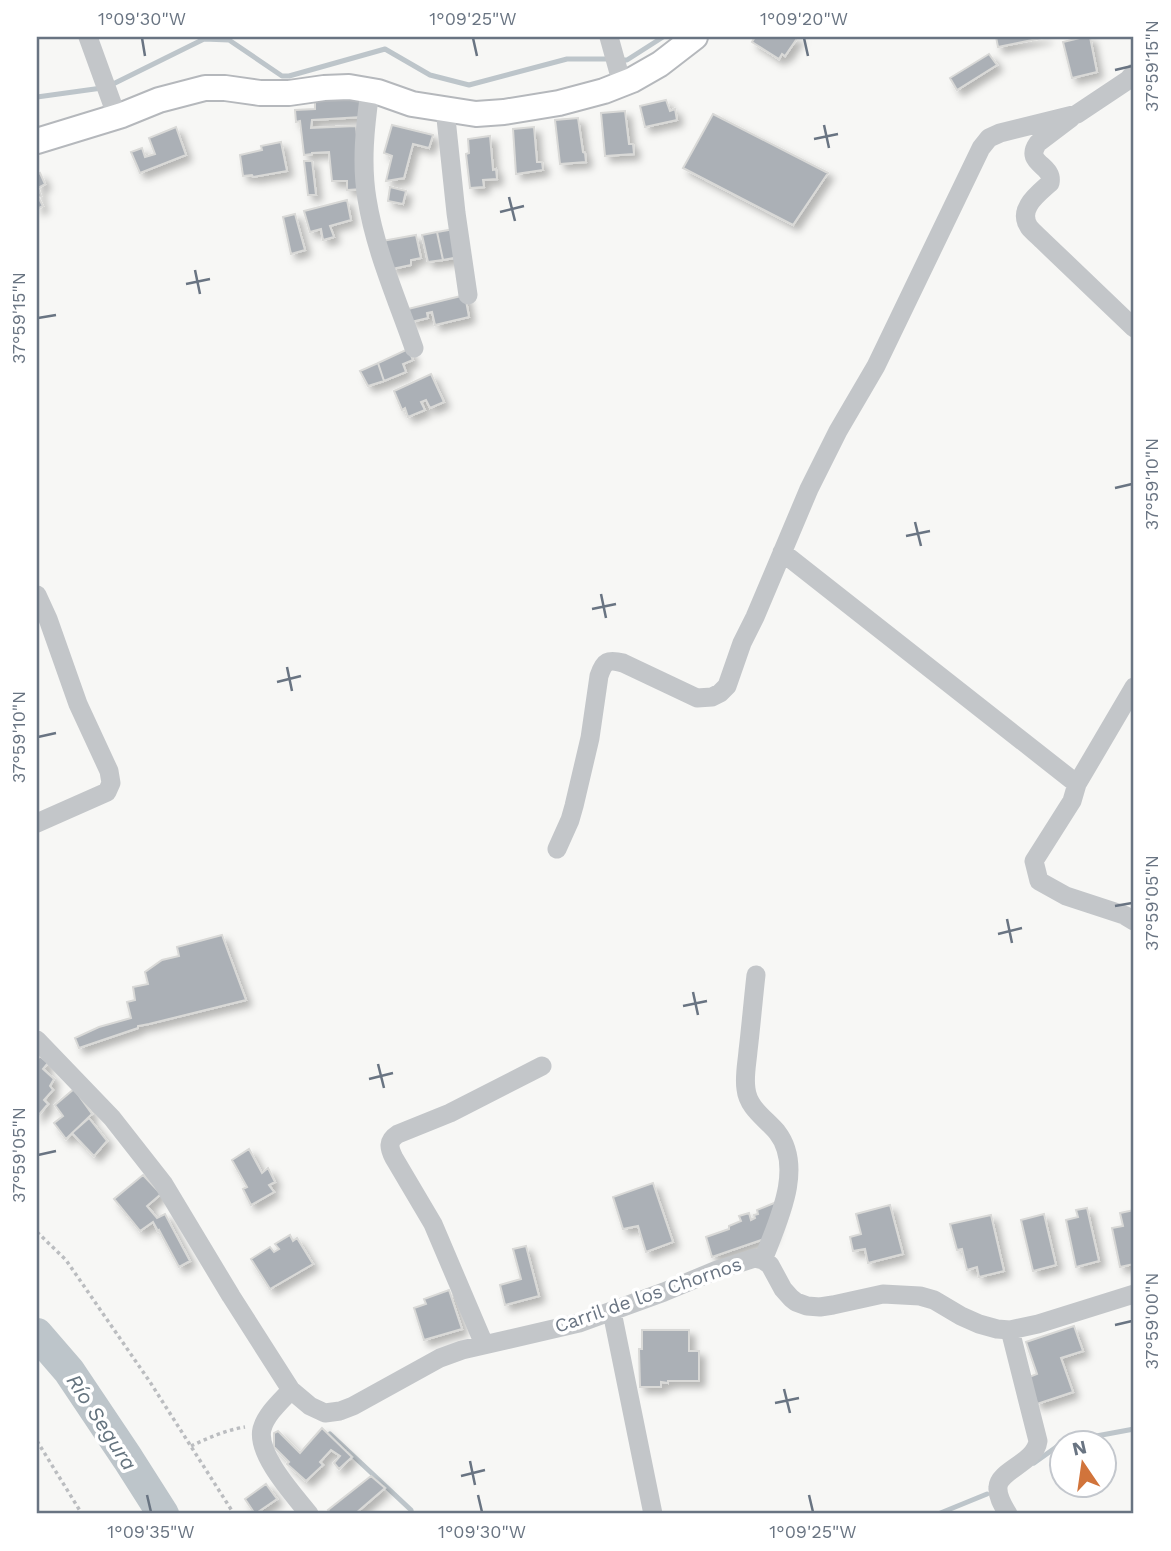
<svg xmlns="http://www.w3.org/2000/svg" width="1171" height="1551" font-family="'Work Sans',sans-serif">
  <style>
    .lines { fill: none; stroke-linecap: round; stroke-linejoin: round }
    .stream { stroke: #bdc5ca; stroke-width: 5 }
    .river { stroke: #bdc5ca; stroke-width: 32 }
    .building { fill: #abb0b6; stroke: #d9d9d7; stroke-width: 2; filter: url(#shadow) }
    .major-casing { stroke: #b5b8bc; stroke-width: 28 }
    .path { stroke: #bbbdc0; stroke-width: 3.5; stroke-dasharray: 3.5 3.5; stroke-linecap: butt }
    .minor { stroke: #c3c6c9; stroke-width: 19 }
    .major { stroke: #fff; stroke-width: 24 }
    .ticks { fill: none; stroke: #697482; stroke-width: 2.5 }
    .labels { text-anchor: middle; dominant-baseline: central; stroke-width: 7; stroke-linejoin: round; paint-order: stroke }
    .street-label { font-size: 19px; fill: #697482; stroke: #fff }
    .water-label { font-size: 21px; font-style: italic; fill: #65747f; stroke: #fff }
    .neatline { fill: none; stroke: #697482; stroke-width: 2.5 }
    .ticks-label { font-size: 18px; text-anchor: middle; fill: #697482 }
  </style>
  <defs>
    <filter id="shadow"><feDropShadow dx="5.5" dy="5.5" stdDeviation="3.5" flood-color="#0004"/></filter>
  </defs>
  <rect width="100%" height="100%" fill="#f7f7f5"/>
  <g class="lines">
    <path class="stream" d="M 621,60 L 627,60 L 663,37
      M 111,85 L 204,39 L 229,40 L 282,76 L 289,76 L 385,49 L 430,75 L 469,85 L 567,59 L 611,59
      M 37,97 L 102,88
      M 330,1434 L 411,1510 L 412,1514
      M 1064,1442 L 1134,1429
      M 1034,1463 L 1062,1443
      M 938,1514 L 987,1494"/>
    <path class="river" d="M 37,1334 L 69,1371 L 128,1459 L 163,1514"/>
  </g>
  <path class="building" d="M 755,37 L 798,37 L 785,56 L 782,54 L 779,59 L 752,42 Z
    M 996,37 L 1047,37 L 998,47 Z
    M 1084,37 L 1090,37 L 1097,72 L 1072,78 L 1063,42 Z
    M 989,54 L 997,65 L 957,90 L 950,78 Z
    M 361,92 L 362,117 L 312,120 L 311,128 L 356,126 L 363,189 L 347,190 L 347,181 L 332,181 L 329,152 L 312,153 L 312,154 L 304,155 L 300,121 L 296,122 L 295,110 L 315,109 L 315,101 Z
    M 666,100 L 670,111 L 675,109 L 677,120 L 645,127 L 640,106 Z
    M 625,111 L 629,144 L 633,144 L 634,154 L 605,156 L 601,113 Z
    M 713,114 L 828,173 L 793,225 L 683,168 Z
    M 578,118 L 583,152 L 585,153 L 586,162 L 560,164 L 555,120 Z
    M 392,125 L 433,135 L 429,148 L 413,144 L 404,178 L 386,181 L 392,156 L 384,153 Z
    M 176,127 L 186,155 L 140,173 L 131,152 L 142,148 L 145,157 L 155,154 L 149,138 Z
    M 534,127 L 537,162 L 542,162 L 543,170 L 516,174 L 513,129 Z
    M 490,136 L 493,170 L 496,169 L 497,179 L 483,180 L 484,187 L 470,188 L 466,154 L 469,153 L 468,139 Z
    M 281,142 L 287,171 L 253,177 L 252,175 L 243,176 L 240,155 L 262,150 L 261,146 Z
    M 304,161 L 312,161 L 316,195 L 308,195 Z
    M 40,173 L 45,184 L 38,188 L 41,196 L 38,197 L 43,206 L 37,209 L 37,175 Z
    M 390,187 L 406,191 L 403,204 L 388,201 Z
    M 347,200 L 351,220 L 330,226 L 334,237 L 323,240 L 321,229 L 310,232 L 304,211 Z
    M 295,214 L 305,250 L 291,254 L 283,217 Z
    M 454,229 L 459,257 L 443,260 L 437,232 Z
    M 437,232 L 443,260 L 428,262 L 422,235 Z
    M 416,235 L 421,258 L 411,260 L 411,265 L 392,269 L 382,241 Z
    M 465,295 L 469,317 L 435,325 L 432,312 L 427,313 L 428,318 L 411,322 L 408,309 Z
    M 408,349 L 413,360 L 403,364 L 406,372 L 384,381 L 378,363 Z
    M 378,363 L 384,381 L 368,386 L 360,371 Z
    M 431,374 L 444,402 L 430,408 L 426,400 L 421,402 L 425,410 L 408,417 L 405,408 L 402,410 L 394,391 Z
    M 222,935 L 246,1000 L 149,1024 L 138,1026 L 138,1028 L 79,1048 L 75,1038 L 99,1027 L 131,1018 L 127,1002 L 135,1000 L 133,987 L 148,984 L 145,972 L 162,960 L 179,956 L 177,947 Z
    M 40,1056 L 48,1063 L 43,1069 L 54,1079 L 50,1086 L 53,1090 L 44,1100 L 48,1104 L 37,1117 L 37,1060 Z
    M 74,1089 L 92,1114 L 66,1139 L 54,1123 L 63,1116 L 55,1105 Z
    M 89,1118 L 107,1141 L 94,1156 L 72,1133 Z
    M 249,1149 L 262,1173 L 268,1168 L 275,1182 L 269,1185 L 274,1192 L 251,1205 L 243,1189 L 247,1187 L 232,1160 Z
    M 143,1175 L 161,1194 L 147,1206 L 157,1218 L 165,1214 L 190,1261 L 179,1267 L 159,1230 L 158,1231 L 153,1222 L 140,1231 L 114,1199 Z
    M 653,1183 L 673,1242 L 646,1252 L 638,1226 L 623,1229 L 613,1197 Z
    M 779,1201 L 770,1237 L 712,1257 L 706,1237 L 729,1229 L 729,1226 L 741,1221 L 739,1216 L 749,1213 L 751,1220 L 755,1218 L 754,1215 L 758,1214 L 757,1210 Z
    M 890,1205 L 903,1254 L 868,1263 L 865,1249 L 853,1251 L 850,1237 L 861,1234 L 856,1214 Z
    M 1087,1208 L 1099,1261 L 1076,1267 L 1066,1220 L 1078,1217 L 1076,1210 Z
    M 1134,1210 L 1134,1264 L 1120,1267 L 1112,1228 L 1123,1226 L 1120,1213 Z
    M 1044,1214 L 1056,1265 L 1033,1271 L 1021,1220 Z
    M 991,1215 L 1004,1271 L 979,1277 L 977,1267 L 967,1270 L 962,1249 L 957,1250 L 950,1224 Z
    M 290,1235 L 293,1241 L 297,1238 L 313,1264 L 270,1289 L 251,1259 L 270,1247 L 274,1252 L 279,1249 L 275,1244 Z
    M 526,1246 L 539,1296 L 505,1305 L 500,1285 L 521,1279 L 513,1249 Z
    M 449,1290 L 462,1329 L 424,1340 L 414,1308 L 426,1304 L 424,1299 Z
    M 1074,1326 L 1083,1351 L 1061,1358 L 1073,1392 L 1037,1404 L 1029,1377 L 1037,1374 L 1026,1342 Z
    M 642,1330 L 689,1330 L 689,1351 L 699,1351 L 699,1381 L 668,1381 L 668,1383 L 661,1382 L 661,1387 L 640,1387 L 639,1349 L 642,1349 Z
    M 322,1428 L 352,1457 L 339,1469 L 334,1463 L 340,1456 L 331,1450 L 320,1462 L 323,1465 L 306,1481 L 287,1464 L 289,1462 L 274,1447 L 274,1433 L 278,1431 L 300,1453 Z
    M 371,1476 L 385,1488 L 355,1514 L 331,1514 L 328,1510 Z
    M 266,1484 L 277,1499 L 255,1514 L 245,1499 Z"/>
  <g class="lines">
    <g class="major-casing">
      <path id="major" d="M 37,141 L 122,115 L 159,100 L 205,88 L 225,88 L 260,93 L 289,93 L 324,88 L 349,87 L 378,92 L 412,104 L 476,114 L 504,112 L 559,103 L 604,91 L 632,80 L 660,64 L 695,37"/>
    </g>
    <path class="path" d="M 37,1232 L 66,1260 L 150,1382 L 234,1514
      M 37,1441 L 82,1514
      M 191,1446 C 208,1438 226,1430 245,1427"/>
    <path class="minor" d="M 88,37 L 117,117
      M 609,37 L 622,84
      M 370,91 C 365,127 361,163 367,199 C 375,250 397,299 414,348
      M 445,109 L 456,213 L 468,295
      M 1071,118 L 1038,143 C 1023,164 1054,164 1050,183 C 1038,194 1017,209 1029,227 C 1032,231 1038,236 1042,240 L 1134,328
      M 782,552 L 1077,784 L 1072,801 L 1034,861 L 1039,881 L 1066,896 L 1124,915 L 1134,921
      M 37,595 L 48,619 L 78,704 L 109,771 L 111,783 L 107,792 L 37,823
      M 1077,784 L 1134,687
      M 557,849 L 570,820 L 574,806 L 590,738 L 599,676 C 604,661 608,659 623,663 L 697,698 L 712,697 L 720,693 L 727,686 L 742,643 L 755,617 L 809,489 L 838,431 L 876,366 L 981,148 L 989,138 L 1000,133 L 1077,114 L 1128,80 L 1134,73
      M 756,975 C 753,1001 751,1026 748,1051 C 747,1063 744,1077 746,1089 C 748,1108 765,1118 777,1132 C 805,1168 777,1223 763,1260
      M 37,1040 L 112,1118 L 163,1183 L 231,1296 L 291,1390 L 310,1406 L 325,1413 L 340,1411 L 353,1406 L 440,1358 L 462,1350 L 579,1323 L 664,1292 L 717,1270 L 755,1258 L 763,1260 L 770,1265 L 783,1289 L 791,1298 L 796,1302 L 807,1306 L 820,1307 L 833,1305 L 883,1294 L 920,1296 L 934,1300 L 961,1316 L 979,1324 L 997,1329 L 1010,1330 L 1038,1324 L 1134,1294
      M 612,1312 L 653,1514
      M 484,1344 L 433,1224 L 394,1158 C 389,1148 387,1141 398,1134 L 450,1113 L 542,1066
      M 291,1390 C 281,1401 266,1414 262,1429 C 256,1454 294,1495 309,1514
      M 1008,1514 C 1004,1507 997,1497 998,1487 C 999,1470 1035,1463 1038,1441 L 1010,1330"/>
    <use href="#major" class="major"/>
  </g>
  <path class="ticks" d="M 142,38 L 145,56M 473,38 L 477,56M 804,38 L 808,56M 1115,70 L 1132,66M 824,125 L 829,148M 814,139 L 838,134M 509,197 L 515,221M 500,212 L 524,206M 195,270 L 200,294M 186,284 L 210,279M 38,318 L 56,315M 1115,488 L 1132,484M 915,522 L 921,546M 906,536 L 930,531M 601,594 L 606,618M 592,609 L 616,604M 287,667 L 292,691M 277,682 L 301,676M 38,737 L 56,733M 1115,906 L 1132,903M 1007,919 L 1012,943M 998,934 L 1022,928M 693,992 L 698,1015M 683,1006 L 707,1001M 378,1064 L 384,1088M 369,1079 L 393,1073M 38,1155 L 56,1151M 1115,1325 L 1132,1321M 784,1389 L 790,1413M 775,1403 L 799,1398M 470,1461 L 475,1485M 461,1476 L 485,1470M 147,1495 L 151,1512M 478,1495 L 482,1512M 809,1495 L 813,1512"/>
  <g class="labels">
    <g class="street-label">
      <text transform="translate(648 1295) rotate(-19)">Carril de los Chornos</text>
    </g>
    <g class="water-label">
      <text transform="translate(102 1422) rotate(57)">Río Segura</text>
    </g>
  </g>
  <rect width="1171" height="1551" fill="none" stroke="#ffffff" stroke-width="77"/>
  <g transform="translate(1083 1464) rotate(347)"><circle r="33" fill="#ffffff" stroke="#c3c7cd" stroke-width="2"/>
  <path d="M0-5L12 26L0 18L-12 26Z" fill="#d1743b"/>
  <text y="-10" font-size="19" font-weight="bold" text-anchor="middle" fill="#697482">N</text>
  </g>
  <rect x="38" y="38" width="1094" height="1474" class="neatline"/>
  <g class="ticks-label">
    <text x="142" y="25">1°09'30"W</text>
    <text x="473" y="25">1°09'25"W</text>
    <text x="804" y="25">1°09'20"W</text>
    <text transform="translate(1152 66) rotate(-90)" y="6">37°59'15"N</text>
    <text transform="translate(19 318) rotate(-90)" y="6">37°59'15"N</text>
    <text transform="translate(1152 484) rotate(-90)" y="6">37°59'10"N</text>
    <text transform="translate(19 737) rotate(-90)" y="6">37°59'10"N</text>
    <text transform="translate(1152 903) rotate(-90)" y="6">37°59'05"N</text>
    <text transform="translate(19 1155) rotate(-90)" y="6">37°59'05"N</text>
    <text transform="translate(1152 1321) rotate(-90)" y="6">37°59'00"N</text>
    <text x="151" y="1538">1°09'35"W</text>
    <text x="482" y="1538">1°09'30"W</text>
    <text x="813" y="1538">1°09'25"W</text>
  </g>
</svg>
